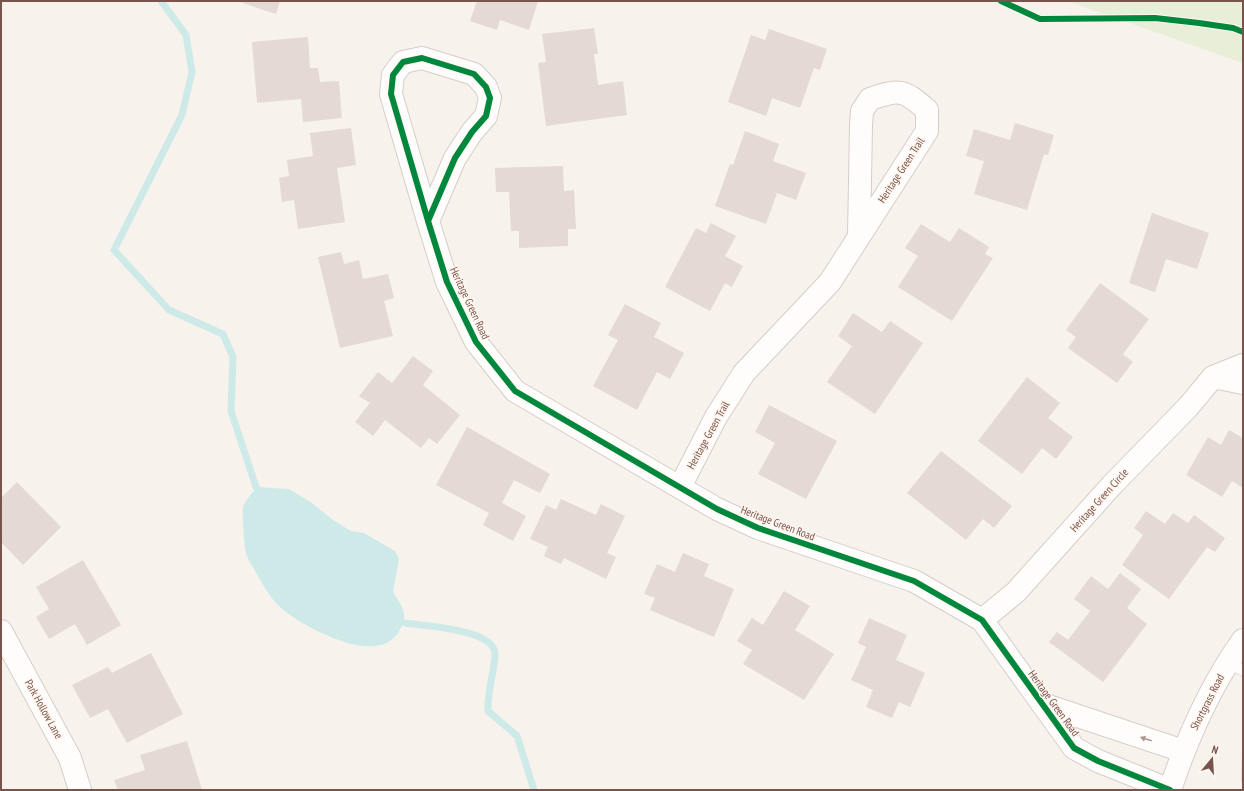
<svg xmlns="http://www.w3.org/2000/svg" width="1244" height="791" font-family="'PT Sans Narrow',sans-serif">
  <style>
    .green { fill: #e8eed7 }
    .water { fill: #ceeae8 }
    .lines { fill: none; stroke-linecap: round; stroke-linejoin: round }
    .stream { stroke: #ceeae8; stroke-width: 7 }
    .building { fill: #e4d9d4 }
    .service-casing { stroke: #d6cdc9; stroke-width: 12 }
    .minor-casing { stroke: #d6cdc9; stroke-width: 24 }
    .service { stroke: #fefdfc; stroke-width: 11 }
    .minor { stroke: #fefdfc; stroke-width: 22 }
    .cycleway-casing { stroke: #fff6ef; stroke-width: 8 }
    .cycleway { stroke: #00873e; stroke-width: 6 }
    .oneway { fill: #ad9892 }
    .labels { text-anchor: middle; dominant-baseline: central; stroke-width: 3; stroke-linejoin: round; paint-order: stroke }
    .street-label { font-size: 11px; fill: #77544c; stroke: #fff6ef }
  </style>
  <rect width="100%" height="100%" fill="#f7f2ec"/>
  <path class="green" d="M 1067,1 L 1243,1 L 1243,63 Z"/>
  <path class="water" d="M 256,487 L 289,489 L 312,503 L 333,520 L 351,531 L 364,533 L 395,551 L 399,559 L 393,592 C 403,609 410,614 398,633 C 376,667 303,627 281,608 C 269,597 262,583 254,569 C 251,564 247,558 246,553 C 244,545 242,514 243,507 C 245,501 253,492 256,487 Z"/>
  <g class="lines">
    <path class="stream" d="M 161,1 L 186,35 L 192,72 L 182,115 L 114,250 L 169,310 L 223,334 L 233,357 L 231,411 L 256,487
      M 405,623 C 424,626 496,629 495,655 C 494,674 487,691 488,711 L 517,736 L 534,790"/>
  </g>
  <path class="building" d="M 237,1 L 280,1 L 276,14 Z
    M 477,1 L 538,1 L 529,30 L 500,20 L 497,30 L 470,21 Z
    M 594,28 L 598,54 L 594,54 L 598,85 L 623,81 L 627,115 L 546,126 L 538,63 L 546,62 L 542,34 Z
    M 769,29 L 827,49 L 820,70 L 814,68 L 800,108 L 772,98 L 766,116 L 728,102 L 751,35 L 765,40 Z
    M 308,37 L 310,68 L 318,68 L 320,82 L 339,81 L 342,118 L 303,122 L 301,99 L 257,103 L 252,42 Z
    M 1015,123 L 1054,135 L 1048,155 L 1044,154 L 1027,210 L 974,194 L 984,161 L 966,156 L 974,129 L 1010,140 Z
    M 351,128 L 356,165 L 337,168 L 345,222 L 298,229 L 294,200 L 282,202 L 279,178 L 289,176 L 287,160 L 313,156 L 310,133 Z
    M 745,131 L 779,144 L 773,161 L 806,173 L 796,200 L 777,193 L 766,224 L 715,206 L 730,164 L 733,165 Z
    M 563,166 L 564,191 L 574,190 L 576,229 L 568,229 L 568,246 L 519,248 L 519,231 L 511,231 L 509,192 L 496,192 L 495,168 Z
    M 1152,213 L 1209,233 L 1197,269 L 1166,259 L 1155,292 L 1129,283 Z
    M 711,223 L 736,236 L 725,256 L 743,266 L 732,287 L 725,283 L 710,311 L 665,287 L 696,228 L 706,233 Z
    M 921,224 L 950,242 L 959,228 L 989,247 L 985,254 L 993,258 L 952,321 L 898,287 L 918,256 L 905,248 Z
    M 341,252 L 344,264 L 359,260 L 363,279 L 388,274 L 394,298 L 384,301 L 393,336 L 340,348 L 318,257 Z
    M 1100,283 L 1149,319 L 1123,354 L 1133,362 L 1117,383 L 1068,348 L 1076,337 L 1066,330 Z
    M 625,304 L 661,323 L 654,337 L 684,353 L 670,379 L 657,372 L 637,410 L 593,386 L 618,340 L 608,335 Z
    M 853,313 L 882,332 L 890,321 L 923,343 L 875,414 L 827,382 L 852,346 L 838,336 Z
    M 413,356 L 433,371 L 423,385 L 460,415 L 437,444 L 429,438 L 421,448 L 385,420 L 373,436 L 355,422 L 370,403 L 359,396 L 378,372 L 392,383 Z
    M 1027,377 L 1060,403 L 1048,418 L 1073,437 L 1056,459 L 1042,448 L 1022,474 L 978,441 Z
    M 769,405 L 837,441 L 806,499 L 758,474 L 775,443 L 755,432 Z
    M 467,427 L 550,474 L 540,493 L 514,480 L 502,503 L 526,516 L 513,541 L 483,525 L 489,513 L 436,485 Z
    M 1229,430 L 1243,438 L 1243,488 L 1232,481 L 1222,497 L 1186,475 L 1208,437 L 1221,445 Z
    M 941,451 L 1012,506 L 994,528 L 983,519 L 966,540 L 907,493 Z
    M 17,482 L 61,527 L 23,565 L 1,542 L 1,498 Z
    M 561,499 L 596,515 L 601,504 L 625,516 L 607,553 L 616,557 L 606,579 L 564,558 L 561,564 L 544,556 L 548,547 L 530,539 L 546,505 L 556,510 Z
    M 1146,511 L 1165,524 L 1173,513 L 1188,523 L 1194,515 L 1225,538 L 1215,552 L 1207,547 L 1169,599 L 1122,565 L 1143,535 L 1134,528 Z
    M 683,553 L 709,564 L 704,576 L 734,589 L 714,637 L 650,610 L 655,598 L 644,594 L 657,564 L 675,572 Z
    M 83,560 L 121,625 L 87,645 L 75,624 L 49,639 L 36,617 L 49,609 L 36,587 Z
    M 1120,573 L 1141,589 L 1127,608 L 1147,624 L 1103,682 L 1049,642 L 1057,632 L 1068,640 L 1090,611 L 1074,599 L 1091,576 L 1108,589 Z
    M 784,591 L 810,606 L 795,630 L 834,654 L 804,700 L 743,664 L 752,650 L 737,641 L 752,618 L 763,625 Z
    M 869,618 L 907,635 L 896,660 L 925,673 L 910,707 L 899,702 L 892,718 L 866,707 L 873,690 L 851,680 L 866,647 L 858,643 Z
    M 151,653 L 183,714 L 127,743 L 108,709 L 90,718 L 72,685 L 108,667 L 112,673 Z
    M 187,741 L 202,790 L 118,790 L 114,780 L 145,770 L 140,755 Z
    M 1242,749 L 1243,749 L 1243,782 L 1241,782 Z"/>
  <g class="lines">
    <g class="service-casing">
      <path id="service" d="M 1228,663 L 1243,670"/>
    </g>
    <g class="minor-casing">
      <path id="minor" d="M 428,221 L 391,94 L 393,75 L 403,62 L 422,58 L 474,74 L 486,87 L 490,98 L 486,116 L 472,132 L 455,158 L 428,221 L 447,282 L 476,342 L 515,391 L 717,509 L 758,528 L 914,581 L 982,620 L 1074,748 L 1098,761 L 1170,790
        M 1213,377 L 1243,383
        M 680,487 L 716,417 L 744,373 L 830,282 L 927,131 L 927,110 C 903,89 900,89 870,99 L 862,111 L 861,125 L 859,236
        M 982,620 L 1016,592 L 1112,485 L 1188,407 L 1213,377 L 1243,365
        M 1,631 L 70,758 L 80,790
        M 1042,704 L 1183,751
        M 1170,790 C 1188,736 1210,686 1243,640"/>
    </g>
    <use href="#service" class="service"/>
    <use href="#minor" class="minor"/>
    <g class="cycleway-casing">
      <path id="cycleway" d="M 1001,1 L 1040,19 L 1155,18 L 1199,23 L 1233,28 L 1243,32
        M 428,221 L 391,94 L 393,75 L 403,62 L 422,58 L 474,74 L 486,87 L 490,98 L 486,116 L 472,132 L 455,158 L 428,221 L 447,282 L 476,342 L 515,391 L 717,509 L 758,528 L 914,581 L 982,620 L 1074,748 L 1098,761 L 1170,790"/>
    </g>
    <use href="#cycleway" class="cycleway"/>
  </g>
  <defs><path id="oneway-solid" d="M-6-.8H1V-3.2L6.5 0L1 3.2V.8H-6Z"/></defs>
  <use class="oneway" href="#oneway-solid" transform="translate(1146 739) rotate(-162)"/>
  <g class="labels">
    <g class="street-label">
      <text transform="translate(901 170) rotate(-57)">Heritage Green Trail</text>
      <text transform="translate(470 303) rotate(65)">Heritage Green Road</text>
      <text transform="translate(708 435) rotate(-61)">Heritage Green Trail</text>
      <text transform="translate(1099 500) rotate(-48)">Heritage Green Circle</text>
      <text transform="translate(778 523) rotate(21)">Heritage Green Road</text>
      <text transform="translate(1207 702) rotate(-63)">Shortgrass Road</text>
      <text transform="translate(1054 703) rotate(54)">Heritage Green Road</text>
      <text transform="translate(44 709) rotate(61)">Park Hollow Lane</text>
    </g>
  </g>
  <rect width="1244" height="791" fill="none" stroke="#77544c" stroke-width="4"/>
  <g transform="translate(1212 759) rotate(18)" stroke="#fff6ef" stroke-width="3" paint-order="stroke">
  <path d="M0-3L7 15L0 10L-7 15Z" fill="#77544c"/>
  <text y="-6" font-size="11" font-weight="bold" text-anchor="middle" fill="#77544c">N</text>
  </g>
</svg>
